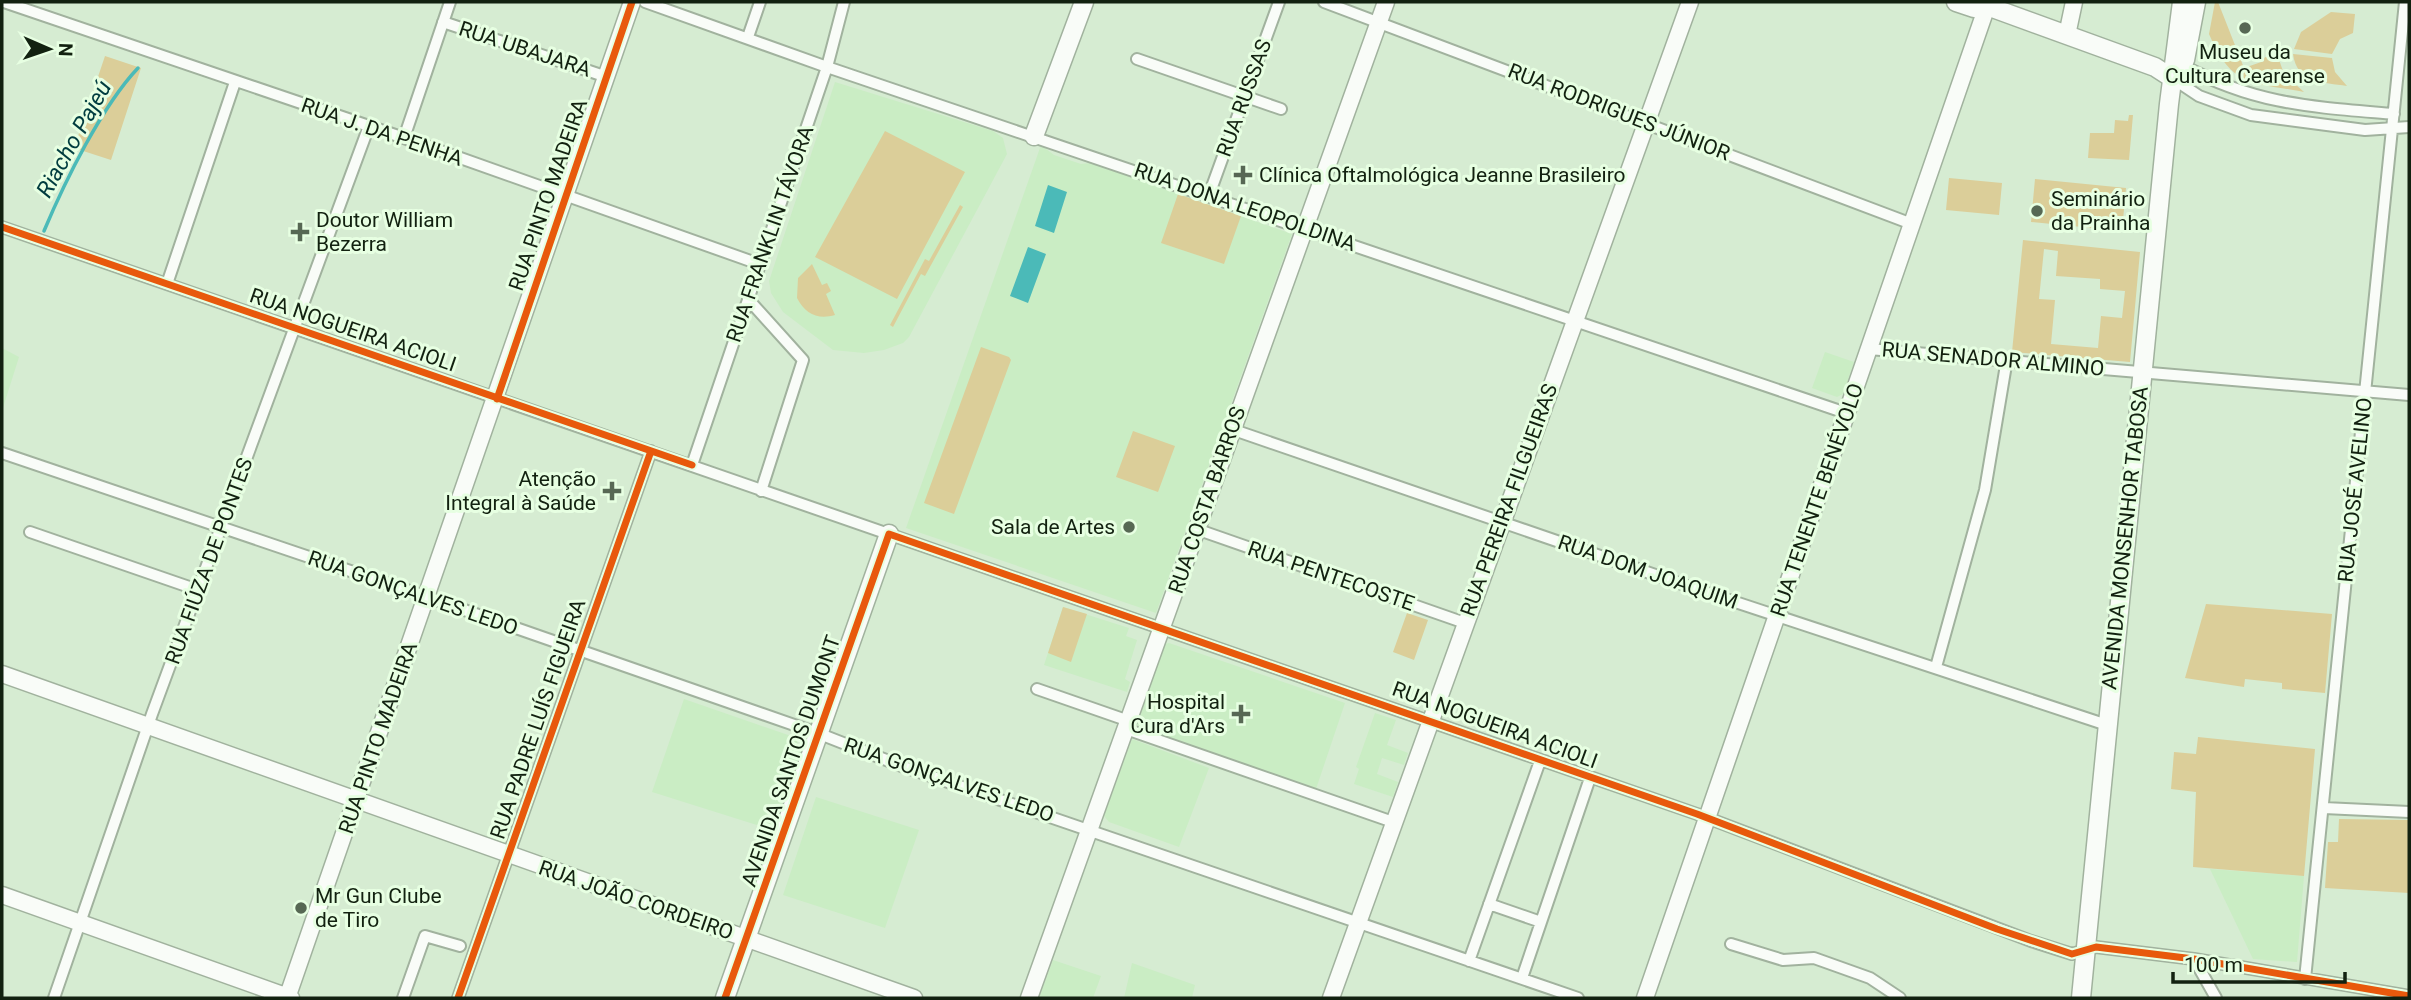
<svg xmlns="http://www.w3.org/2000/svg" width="2411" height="1000" font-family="Roboto,sans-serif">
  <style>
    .built { fill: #caedc4 }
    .green { fill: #dbce99; fill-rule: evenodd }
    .water { fill: #4bbab8 }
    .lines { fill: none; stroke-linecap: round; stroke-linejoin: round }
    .stream { stroke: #4bbab8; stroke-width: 3.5 }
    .street-casing { stroke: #a1b29e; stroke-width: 14 }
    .secondary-casing { stroke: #a1b29e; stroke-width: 19 }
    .primary-casing { stroke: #a1b29e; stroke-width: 21 }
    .street { stroke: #f9fcf8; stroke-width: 10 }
    .secondary { stroke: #f9fcf8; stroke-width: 16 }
    .primary { stroke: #f9fcf8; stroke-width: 18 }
    .cycleway-casing { stroke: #e7ffe2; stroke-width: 11 }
    .cycleway { stroke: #e8590c; stroke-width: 7 }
    .poi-dot { fill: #576854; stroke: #e7ffe2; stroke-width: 2.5 }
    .labels { text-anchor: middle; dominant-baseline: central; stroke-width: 6; stroke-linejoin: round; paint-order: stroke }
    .street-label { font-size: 21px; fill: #122110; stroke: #e7ffe2 }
    .poi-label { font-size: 21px; fill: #122110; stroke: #e7ffe2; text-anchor: start }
    .water-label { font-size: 23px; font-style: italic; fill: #003c3f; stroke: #e7ffe2 }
  </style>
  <rect width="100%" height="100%" fill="#d6ecd2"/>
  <path class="built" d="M 835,82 L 993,131 L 1003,138 L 1007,154 L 909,337 L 903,343 L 884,350 L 864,353 L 833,350 L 783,312 L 771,293 L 769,281 Z
    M 1041,145 L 1054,155 L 1081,164 L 1091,163 L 1292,234 L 1156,613 L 906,528 Z
    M 2,348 L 19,357 L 2,411 Z
    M 1825,352 L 1854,362 L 1843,394 L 1837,397 L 1812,388 Z
    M 1063,607 L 1129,628 L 1126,636 L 1137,640 L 1125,679 L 1130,682 L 1127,692 L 1044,665 Z
    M 1169,643 L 1345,703 L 1316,789 L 1138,728 L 1137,724 L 1165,644 Z
    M 684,699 L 794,737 L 802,750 L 773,830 L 652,792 Z
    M 1375,713 L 1396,720 L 1387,745 L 1408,753 L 1404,765 L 1382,758 L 1377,774 L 1398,782 L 1393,797 L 1354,784 L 1359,769 L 1356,767 Z
    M 1132,739 L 1209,768 L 1179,847 L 1109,822 L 1104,816 Z
    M 816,797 L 919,830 L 885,928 L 783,895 Z
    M 2210,869 L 2304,876 L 2297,962 L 2253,959 Z
    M 1053,960 L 1101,976 L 1093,998 L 1039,998 Z
    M 1132,963 L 1195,985 L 1192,998 L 1124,998 Z"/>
  <path class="green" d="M 2215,2 L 2218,2 L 2244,68 L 2264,61 L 2264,58 L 2276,51 L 2284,74 L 2304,92 C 2252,82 2232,88 2209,34 Z
    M 2331,12 L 2355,14 L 2353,33 L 2340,39 L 2332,54 L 2294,49 L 2301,32 Z
    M 2293,54 L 2332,58 L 2335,72 L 2347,86 C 2323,82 2297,84 2293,54 Z
    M 105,56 L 141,68 L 111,160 L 74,148 Z
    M 2129,115 L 2133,115 L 2129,160 L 2088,158 L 2090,133 L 2114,133 L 2115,120 L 2128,121 Z
    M 885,131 L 965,172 L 897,299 L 815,257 Z
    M 1949,178 L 2002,183 L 1999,215 L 1946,210 Z
    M 2035,179 L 2126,188 L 2122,231 L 2031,222 Z
    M 1178,194 L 1241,216 L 1224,264 L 1161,243 Z
    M 960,205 L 963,207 L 925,276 L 921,274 L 893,327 L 890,325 L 925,259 L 929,261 Z
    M 2023,240 L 2140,252 L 2130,362 L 2012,352 ZM 2044,249 L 2058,251 L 2056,276 L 2100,279 L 2100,289 L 2125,291 L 2122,318 L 2101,316 L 2098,348 L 2051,344 L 2055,300 L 2039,299 Z
    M 812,264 L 822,285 L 827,283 L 831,291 L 826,294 L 835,315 C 818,320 805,314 797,298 L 798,278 Z
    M 981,347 L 1009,357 L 1011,360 L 954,514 L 924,503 Z
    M 1133,431 L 1175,446 L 1158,492 L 1116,477 Z
    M 2206,604 L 2332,614 L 2325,693 L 2282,689 L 2282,683 L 2245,679 L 2244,687 L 2185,678 Z
    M 1063,607 L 1087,614 L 1071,662 L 1048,653 Z
    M 1407,613 L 1428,620 L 1414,660 L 1393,652 Z
    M 2198,737 L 2315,749 L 2304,876 L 2193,867 L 2196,792 L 2171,789 L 2174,752 L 2196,754 Z
    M 2339,819 L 2409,820 L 2409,893 L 2325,888 L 2328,842 L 2338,842 Z"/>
  <path class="water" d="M 1048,185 L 1067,192 L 1054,233 L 1035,226 Z
    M 1028,247 L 1046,254 L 1028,303 L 1010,296 Z"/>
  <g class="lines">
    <path class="stream" d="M 44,231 C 65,181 102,106 138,68"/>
    <g class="street-casing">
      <path id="street" d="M 4,2 L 404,138 L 759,264
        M 645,2 L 827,67 L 1846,413
        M 1324,2 L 1912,224
        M 443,22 L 607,77
        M 748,37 L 760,2
        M 1137,59 L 1281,109
        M 2184,66 C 2256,105 2314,107 2394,114
        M 2172,78 L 2199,96 L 2251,115 L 2365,130 L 2409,127
        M 404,138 L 450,2
        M 1209,195 L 1279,2
        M 2,227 L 1697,814 L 2031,941 L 2072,954 L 2096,947 L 2194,959 L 2409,996
        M 167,284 L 235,82
        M 748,299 L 803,360 L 761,491
        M 1869,349 L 2409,395
        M 1231,429 L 1702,591 L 2107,725
        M 2,453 L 427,597 L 820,734 L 904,767 L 1578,998
        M 692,465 L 827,67 L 844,2
        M 1196,529 L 1465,623
        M 30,532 L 198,590
        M 1936,667 L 1985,490 L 2007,359
        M 1037,689 L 1129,721
        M 1126,729 L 1393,822
        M 2324,808 L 2409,812
        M 1489,904 L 1541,922
        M 1731,944 L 1783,960 L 1814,958 L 1870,978 L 1900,998
        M 2194,959 L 2216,998
        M 1469,961 L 1540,761
        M 1522,978 L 1590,778
        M 2305,979 L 2405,2
        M 54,998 L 152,714 L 369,126
        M 403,998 L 425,936 L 460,946
        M 458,998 L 651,451"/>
    </g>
    <g class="secondary-casing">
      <path id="secondary" d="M 2067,35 L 2074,2
        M 2,674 L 914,998
        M 2,895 L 291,998
        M 287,998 L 632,2
        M 1029,998 L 1386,2
        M 1331,998 L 1690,2
        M 1645,998 L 1987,6"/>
    </g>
    <g class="primary-casing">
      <path id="primary" d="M 1956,2 L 1974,8 L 1987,6
        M 1984,2 L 1987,6 L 2155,67 L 2172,78
        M 2185,60 L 2196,2
        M 1034,136 L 1084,2
        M 725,998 L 889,534
        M 2081,998 L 2169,104 L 2182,2"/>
    </g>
    <use href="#street" class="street"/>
    <use href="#secondary" class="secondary"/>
    <use href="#primary" class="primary"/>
    <g class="cycleway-casing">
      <path id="cycleway" d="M 2,227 L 692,465
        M 497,399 L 632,2
        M 458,998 L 651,451
        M 725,998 L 889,534 L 1697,814 L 1997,929 L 2072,954 L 2096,947 L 2194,959 L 2409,996"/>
    </g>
    <use href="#cycleway" class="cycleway"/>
  </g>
  <g class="poi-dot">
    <circle cx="2245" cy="28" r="7"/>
    <path d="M1239.5 164.5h7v7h7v7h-7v7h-7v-7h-7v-7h7z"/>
    <circle cx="2037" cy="211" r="7"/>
    <path d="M296.5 221.5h7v7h7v7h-7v7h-7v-7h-7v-7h7z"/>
    <path d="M608.5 480.5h7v7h7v7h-7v7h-7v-7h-7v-7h7z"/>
    <circle cx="1129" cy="527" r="7"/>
    <path d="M1237.5 703.5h7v7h7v7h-7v7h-7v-7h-7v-7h7z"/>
    <circle cx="301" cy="908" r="7"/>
  </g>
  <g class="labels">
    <g class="street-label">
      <text transform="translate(525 49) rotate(18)">RUA UBAJARA</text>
      <text transform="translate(1244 98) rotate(-70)">RUA RUSSAS</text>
      <text transform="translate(1619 112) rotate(21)">RUA RODRIGUES JÚNIOR</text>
      <text transform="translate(382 132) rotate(19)">RUA J. DA PENHA</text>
      <text transform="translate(548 195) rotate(-71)">RUA PINTO MADEIRA</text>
      <text transform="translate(1245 207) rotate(19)">RUA DONA LEOPOLDINA</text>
      <text transform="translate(770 234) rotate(-71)">RUA FRANKLIN TÁVORA</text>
      <text transform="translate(353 330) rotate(19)">RUA NOGUEIRA ACIOLI</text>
      <text transform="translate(1993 359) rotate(5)">RUA SENADOR ALMINO</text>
      <text transform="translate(2355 490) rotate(-84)">RUA JOSÉ AVELINO</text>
      <text transform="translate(1207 500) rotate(-71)">RUA COSTA BARROS</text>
      <text transform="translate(1509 500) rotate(-70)">RUA PEREIRA FILGUEIRAS</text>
      <text transform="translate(1817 500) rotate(-71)">RUA TENENTE BENÉVOLO</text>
      <text transform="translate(2125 538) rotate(-84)">AVENIDA MONSENHOR TABOSA</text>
      <text transform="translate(209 561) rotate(-70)">RUA FIÚZA DE PONTES</text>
      <text transform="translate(1648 572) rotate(19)">RUA DOM JOAQUIM</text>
      <text transform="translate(1331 576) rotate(19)">RUA PENTECOSTE</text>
      <text transform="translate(413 593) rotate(19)">RUA GONÇALVES LEDO</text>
      <text transform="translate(538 719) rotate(-71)">RUA PADRE LUÍS FIGUEIRA</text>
      <text transform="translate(1495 725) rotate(20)">RUA NOGUEIRA ACIOLI</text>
      <text transform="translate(378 738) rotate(-71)">RUA PINTO MADEIRA</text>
      <text transform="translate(791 761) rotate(-71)">AVENIDA SANTOS DUMONT</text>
      <text transform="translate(949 780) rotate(19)">RUA GONÇALVES LEDO</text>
      <text transform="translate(636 900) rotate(19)">RUA JOÃO CORDEIRO</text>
    </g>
    <g class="poi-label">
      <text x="2245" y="52" text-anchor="middle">Museu da<tspan x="2245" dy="24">Cultura Cearense</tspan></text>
      <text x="1259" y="175">Clínica Oftalmológica Jeanne Brasileiro</text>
      <text x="2051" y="199">Seminário<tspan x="2051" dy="24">da Prainha</tspan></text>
      <text x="316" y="220">Doutor William<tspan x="316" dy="24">Bezerra</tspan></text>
      <text x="596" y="479" text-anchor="end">Atenção<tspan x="596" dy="24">Integral à Saúde</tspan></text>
      <text x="1115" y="527" text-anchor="end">Sala de Artes</text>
      <text x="1225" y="702" text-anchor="end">Hospital<tspan x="1225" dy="24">Cura d'Ars</tspan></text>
      <text x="315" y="896">Mr Gun Clube<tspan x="315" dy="24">de Tiro</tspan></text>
    </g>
    <g class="water-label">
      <text transform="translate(74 139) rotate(-61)">Riacho Pajeú</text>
    </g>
  </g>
  <rect width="2411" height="1000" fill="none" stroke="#122110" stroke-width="7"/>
  <g transform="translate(49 49) rotate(92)" stroke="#e7ffe2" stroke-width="5" paint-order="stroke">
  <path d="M0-5L12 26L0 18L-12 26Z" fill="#122110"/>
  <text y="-10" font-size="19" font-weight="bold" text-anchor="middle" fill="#122110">N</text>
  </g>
  <path d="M2173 972v10h172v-10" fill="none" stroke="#122110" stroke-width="3.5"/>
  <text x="2184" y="972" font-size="21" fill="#122110" stroke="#e7ffe2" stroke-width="5" paint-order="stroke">100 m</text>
</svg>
